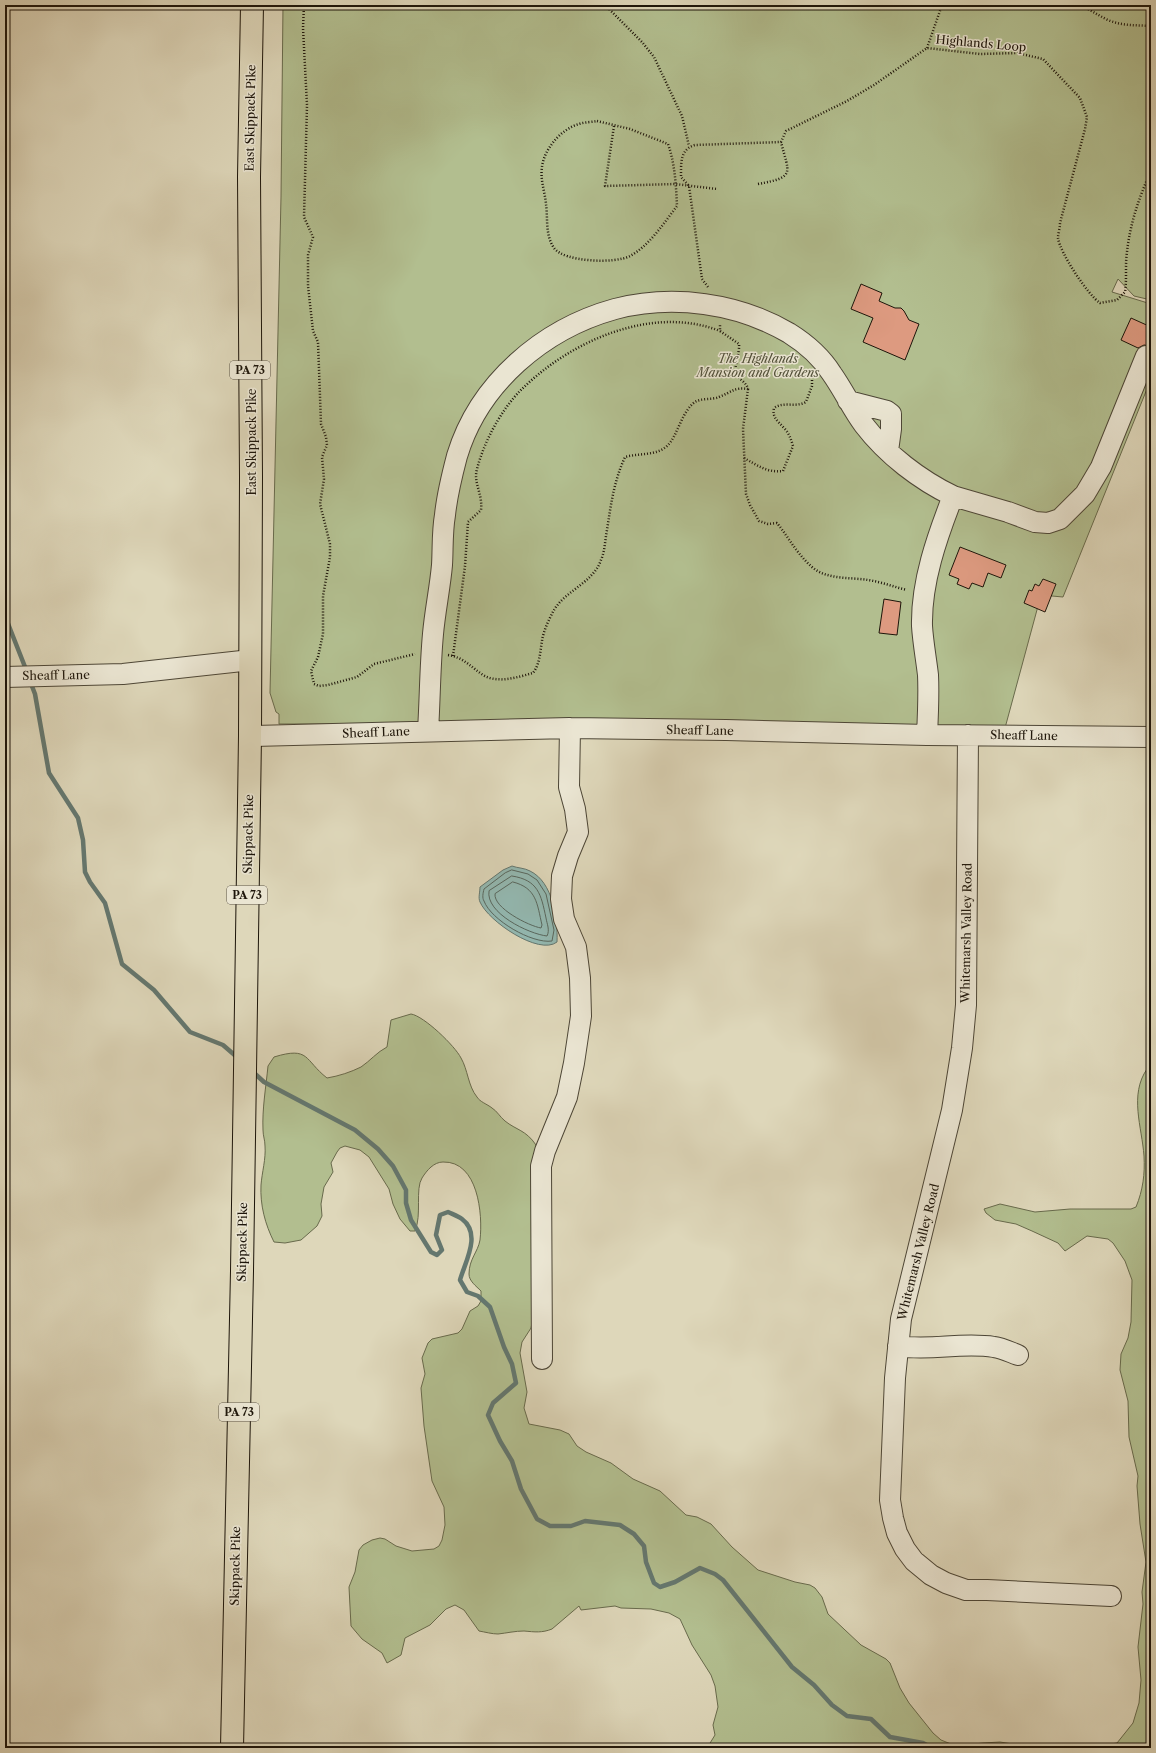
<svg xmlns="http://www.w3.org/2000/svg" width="1156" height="1753" font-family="'Libre Caslon Text',serif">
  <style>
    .green { fill: #b2be8f; stroke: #686a4c }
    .water { fill: #93b9b2; stroke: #64776f }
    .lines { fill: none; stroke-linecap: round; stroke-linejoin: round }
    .shore { stroke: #58675e; stroke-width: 1 }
    .stream { stroke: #64776f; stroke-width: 4.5 }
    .building { fill: #dd9a80; stroke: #1d150a }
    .minor-casing { stroke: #4d4636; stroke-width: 22 }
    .major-casing { stroke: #1d150a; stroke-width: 24 }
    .path { stroke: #1d150a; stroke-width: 2.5; stroke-dasharray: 1 2; stroke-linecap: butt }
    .minor { stroke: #eae5d2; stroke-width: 20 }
    .major { stroke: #ded7ba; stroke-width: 22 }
    .labels { text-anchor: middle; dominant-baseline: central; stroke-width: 3; stroke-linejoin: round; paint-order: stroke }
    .shield { fill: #eae5d2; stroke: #5a5346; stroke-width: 1 }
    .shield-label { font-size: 11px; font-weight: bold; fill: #1d150a }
    .street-label { font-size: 12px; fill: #1d150a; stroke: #eae5d2 }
    .park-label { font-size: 12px; font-style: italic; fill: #515039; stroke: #eae5d2 }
  </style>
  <rect width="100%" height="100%" fill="#ded7ba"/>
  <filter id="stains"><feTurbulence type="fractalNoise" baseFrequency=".005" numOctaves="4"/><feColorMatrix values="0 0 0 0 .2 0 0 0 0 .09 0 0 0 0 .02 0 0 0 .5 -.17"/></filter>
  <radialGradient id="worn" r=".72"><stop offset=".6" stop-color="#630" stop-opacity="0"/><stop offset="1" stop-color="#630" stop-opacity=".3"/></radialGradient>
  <path class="green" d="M 283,5 L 1151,5 L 1151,300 L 1134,296 L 1118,279 L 1112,292 L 1151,304 L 1151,379 L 1063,597 L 1041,595 L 1005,728 L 584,723 L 279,724 L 279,714 L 276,712 L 270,693 L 281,197 Z
    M 411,1014 C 424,1016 455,1046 461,1058 C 468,1070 468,1086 477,1097 C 480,1102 487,1104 492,1108 C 497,1111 500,1117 505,1121 C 516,1130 526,1130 536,1145 L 535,1306 L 531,1328 L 522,1342 L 520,1353 L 527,1392 L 524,1408 L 529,1424 L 560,1430 L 569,1434 L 577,1446 L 586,1452 L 611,1463 L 633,1479 L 660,1491 L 686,1515 L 697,1517 L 711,1524 L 732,1547 L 758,1570 L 795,1582 L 810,1585 L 815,1588 L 822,1597 L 828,1614 L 861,1645 L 886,1659 L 890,1663 L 900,1688 L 909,1703 L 933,1733 L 941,1740 L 956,1746 L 983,1743 L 1000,1742 L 1037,1748 L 707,1748 L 715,1735 L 713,1725 L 718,1707 L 715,1686 L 711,1675 L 692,1645 L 680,1619 L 669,1613 L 651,1609 L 621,1608 L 615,1606 L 581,1610 L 579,1606 L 552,1629 C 542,1633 535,1632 524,1631 C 515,1631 507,1633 498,1634 C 492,1634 485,1632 479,1631 L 464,1610 L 455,1605 L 446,1609 L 430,1625 L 405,1638 L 401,1655 L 387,1663 L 382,1653 L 362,1639 L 351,1626 L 349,1587 L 355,1572 L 359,1550 L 363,1545 L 372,1540 L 380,1538 L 385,1539 L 396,1546 L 412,1551 L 434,1549 L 439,1546 L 442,1540 L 445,1525 L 444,1507 L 432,1481 L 424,1426 L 421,1388 L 425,1374 L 422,1358 L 428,1343 L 432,1339 L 458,1333 L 462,1329 L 470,1311 L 478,1306 L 481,1301 L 481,1291 C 476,1286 469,1281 469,1274 C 469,1259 478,1252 480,1240 C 483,1214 478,1161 443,1162 C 434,1162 427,1170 422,1178 C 415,1189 422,1215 415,1231 L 410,1231 L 400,1219 L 393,1204 L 389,1189 L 369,1157 L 360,1150 L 345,1146 L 340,1148 L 337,1152 L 331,1163 L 333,1172 L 324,1187 L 321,1204 L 322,1216 L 317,1226 L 301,1240 L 285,1243 L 274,1242 C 265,1224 260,1205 261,1185 C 262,1172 266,1159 265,1146 C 265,1140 263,1136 263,1130 C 262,1109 266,1087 268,1066 L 274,1057 C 310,1046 304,1060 327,1078 C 339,1076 351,1072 361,1067 C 370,1061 377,1052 387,1047 L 391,1020 Z
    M 1147,1069 L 1151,1072 L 1151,1748 L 1086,1748 L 1117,1743 L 1133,1723 L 1139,1703 L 1141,1680 L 1138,1647 L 1143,1604 L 1142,1592 L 1146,1562 L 1140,1524 L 1137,1486 L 1138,1476 L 1129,1437 L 1128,1401 L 1120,1370 L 1121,1354 L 1128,1338 L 1131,1322 L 1132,1280 L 1125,1261 L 1113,1243 L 1108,1239 L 1087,1236 L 1065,1251 L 1058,1243 L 1032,1231 L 1016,1224 L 995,1220 L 986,1213 L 984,1209 L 1000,1204 L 1035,1212 L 1070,1209 L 1131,1209 L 1136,1207 C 1143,1190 1145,1174 1144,1156 C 1142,1127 1129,1095 1147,1069 Z"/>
  <path class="water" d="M 512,866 C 517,868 525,868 530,871 C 553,882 558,919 557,942 C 539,956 488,921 480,902 C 478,898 480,892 480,887 L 503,870 Z"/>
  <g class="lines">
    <path class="shore" d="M 512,870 L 528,874 L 537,880 L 546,894 L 554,930 L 552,941 C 532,944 491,920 484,901 C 482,898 483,893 484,889 L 505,873 Z
      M 512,876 C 538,880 541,894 546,918 C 547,924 550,930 547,936 C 529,934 485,913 489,891 Z
      M 513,882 C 537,888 537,904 542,925 L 541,928 C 529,926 493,908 495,894 Z"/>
    <path class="stream" d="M 5,616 L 27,672
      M 30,681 L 35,694 L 49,773 L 78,818 L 83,840 L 85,872 L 90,882 L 105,903 L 122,964 L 154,990 L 190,1032 L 223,1045 L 238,1058
      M 252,1071 L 264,1082 L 355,1130 L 378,1149 L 393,1166 L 406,1190 L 406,1203 L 411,1220 L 431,1252 L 437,1255 L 442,1250 L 436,1235 L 440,1215 L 448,1212 C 452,1214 458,1216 462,1219 C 482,1234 465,1262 460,1280 L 467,1292 L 478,1296 L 490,1307 L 504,1347 L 512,1364 L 516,1383 L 493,1403 L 488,1415 L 500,1441 L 512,1461 L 521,1489 L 537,1519 L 550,1526 L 571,1526 L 585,1521 L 620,1525 L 634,1534 L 644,1546 L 646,1562 L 654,1583 L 660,1587 L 675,1582 L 700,1568 L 715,1574 L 723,1580 L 792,1667 L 814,1685 L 832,1705 L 847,1716 L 871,1719 L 890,1737 L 923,1743 L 932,1748"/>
  </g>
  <path class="building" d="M 861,284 L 882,293 L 879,301 L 895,308 L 901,308 L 904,311 L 909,320 L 919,324 L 905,360 L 863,342 L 873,318 L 851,309 Z
    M 1131,318 L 1151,327 L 1151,346 L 1144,345 L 1138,348 L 1121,340 Z
    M 960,547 L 1006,565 L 1001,578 L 988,573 L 983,587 L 972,583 L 969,589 L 957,584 L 959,579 L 949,575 Z
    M 1043,579 L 1056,584 L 1045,612 L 1024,603 L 1029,590 L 1032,591 L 1035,584 L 1039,586 Z
    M 884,599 L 901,602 L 897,635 L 879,633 Z"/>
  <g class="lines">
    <g class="minor-casing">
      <path id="minor" d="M 848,401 L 887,411 L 891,414 L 891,429 L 888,451
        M 953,496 L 1008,512 L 1035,522 L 1048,523 L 1060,519 L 1085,494 L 1101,467 L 1146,356
        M 5,677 L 123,674 L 251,660
        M 428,731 C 430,699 430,666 433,634 C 435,611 440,588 442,565 C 443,549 442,532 445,515 C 447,495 452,475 457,456 C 479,383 543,329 615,309 C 673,294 738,303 789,333 C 805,343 822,358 832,374 C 844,391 852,409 864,425 C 887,455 920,480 953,496 C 937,537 921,582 922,626 C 923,642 926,658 928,675 C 929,695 928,715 927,735
        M 968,735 L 966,1005 L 962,1048 L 952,1110 L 901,1319 L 895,1378 L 890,1500 L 893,1518 L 897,1533 L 905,1549 L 914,1561 L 931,1575 L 946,1583 L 966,1590 L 987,1590 L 1111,1596
        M 250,736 L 570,728 L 726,730 L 927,735 L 1151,737
        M 898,1346 C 930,1351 962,1342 994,1347 C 1002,1348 1010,1352 1018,1355
        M 542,1359 L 541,1166 L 545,1151 L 567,1097 L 574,1063 L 581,1016 L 580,978 L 576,947 L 564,919 L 561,899 L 562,876 L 568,856 L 578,832 L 575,809 L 569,787 L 570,728"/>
    </g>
    <g class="major-casing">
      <path id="major" d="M 232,1748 L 242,1271 L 250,736 L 251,477 L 249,177 L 252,5"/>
    </g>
    <path class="path" d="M 304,5 L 303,28 L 307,105 L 304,217 L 313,237 L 308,255 L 308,286 L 313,331 L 318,342 L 321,424 L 326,437 L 327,445 L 322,457 L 324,479 L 320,504 L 330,544 L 330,557 L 323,596 L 323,634 L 318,657 L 311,671 L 314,684 L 319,686 L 328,685 L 357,677 L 374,664 L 415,654
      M 605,5 L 642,42 L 654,57 L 682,116 L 689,146
      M 1077,5 C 1089,8 1097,15 1108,20 C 1122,26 1136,25 1151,26
      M 927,48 L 942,5
      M 597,121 L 630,129 L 668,144 C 675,164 676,185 677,206 C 664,223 649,246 630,256 C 615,264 564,262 554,248 C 545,235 548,218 546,204 C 545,192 540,180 542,167 C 544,149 561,129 579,124 C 585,122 592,122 597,121 Z
      M 614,126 L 605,186 L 675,184 L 717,189
      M 758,184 C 796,177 789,174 781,142
      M 708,287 L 702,279 L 689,186 L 681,177 C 681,163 680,149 695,145 L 781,142 L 786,131 L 847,101 L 874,85 L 927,48 L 980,54 L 1017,53 L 1043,59 L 1080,98 L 1087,117 L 1085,129 L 1060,223 C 1060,228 1058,234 1058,238 C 1060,253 1088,295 1100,303 L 1117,300 L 1125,292 C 1127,279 1125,265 1127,252 C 1130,224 1139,197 1151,171
      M 748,389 L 743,429 L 746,494 L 750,505 L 759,521 L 768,524 L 777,523 C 789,538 797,554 812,567 C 827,580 850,577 868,580 C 882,582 894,587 907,590
      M 744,458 C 757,465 767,473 783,471 L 793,446 C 791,439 789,433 784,428 C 778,421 772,418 774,408 C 784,401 795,408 806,402 L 812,386 L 812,376
      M 448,655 C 463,657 471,667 483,675 C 498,684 518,677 533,673 C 540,664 540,652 542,641 C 543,632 549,619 554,610 C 566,590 593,583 601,560 C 605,551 605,540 607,530 C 611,504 614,481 625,457 C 639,453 656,456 667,446 C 678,436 681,412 695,402 C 701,398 712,400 719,397 C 732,392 734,387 748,389 C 746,381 738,380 736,372 C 734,367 740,352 739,344 L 720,331 L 720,324
      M 453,656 L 465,566 L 468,522 L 481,510 C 483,494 473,483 477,469 C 484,442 500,412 519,392 C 568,342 651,304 720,331"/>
    <use href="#minor" class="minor"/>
    <use href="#major" class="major"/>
  </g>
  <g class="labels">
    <g class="shield">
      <rect x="230" y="361" width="40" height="18" rx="3"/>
      <rect x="227" y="886" width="40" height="18" rx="3"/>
      <rect x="219" y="1403" width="40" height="18" rx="3"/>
    </g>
    <g class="shield-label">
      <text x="250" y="370">PA 73</text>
      <text x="247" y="895">PA 73</text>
      <text x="239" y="1412">PA 73</text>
    </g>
    <g class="street-label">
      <text transform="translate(981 43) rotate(5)">Highlands Loop</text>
      <text transform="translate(250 118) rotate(-89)">East Skippack Pike</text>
      <text transform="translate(251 442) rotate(-90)">East Skippack Pike</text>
      <text transform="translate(56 675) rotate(-1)">Sheaff Lane</text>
      <text transform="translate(700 730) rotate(1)">Sheaff Lane</text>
      <text transform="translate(376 732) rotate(-2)">Sheaff Lane</text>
      <text transform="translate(1024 735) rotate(1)">Sheaff Lane</text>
      <text transform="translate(248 834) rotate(-89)">Skippack Pike</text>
      <text transform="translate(966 933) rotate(-89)">Whitemarsh Valley Road</text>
      <text transform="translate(242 1242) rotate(-89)">Skippack Pike</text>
      <text transform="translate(918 1252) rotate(-76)">Whitemarsh Valley Road</text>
      <text transform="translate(235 1566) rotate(-89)">Skippack Pike</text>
    </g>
    <g class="park-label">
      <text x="758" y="358">The Highlands<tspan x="758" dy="14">Mansion and Gardens</tspan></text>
    </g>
  </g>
  <rect width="1156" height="1753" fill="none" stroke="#ded7ba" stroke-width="20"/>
  <rect x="6" y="6" width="1144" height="1741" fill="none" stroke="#1d150a" stroke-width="2"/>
  <rect x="10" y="10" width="1136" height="1733" fill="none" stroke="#1d150a"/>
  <rect width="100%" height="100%" filter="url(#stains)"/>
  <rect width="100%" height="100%" fill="url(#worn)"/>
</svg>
